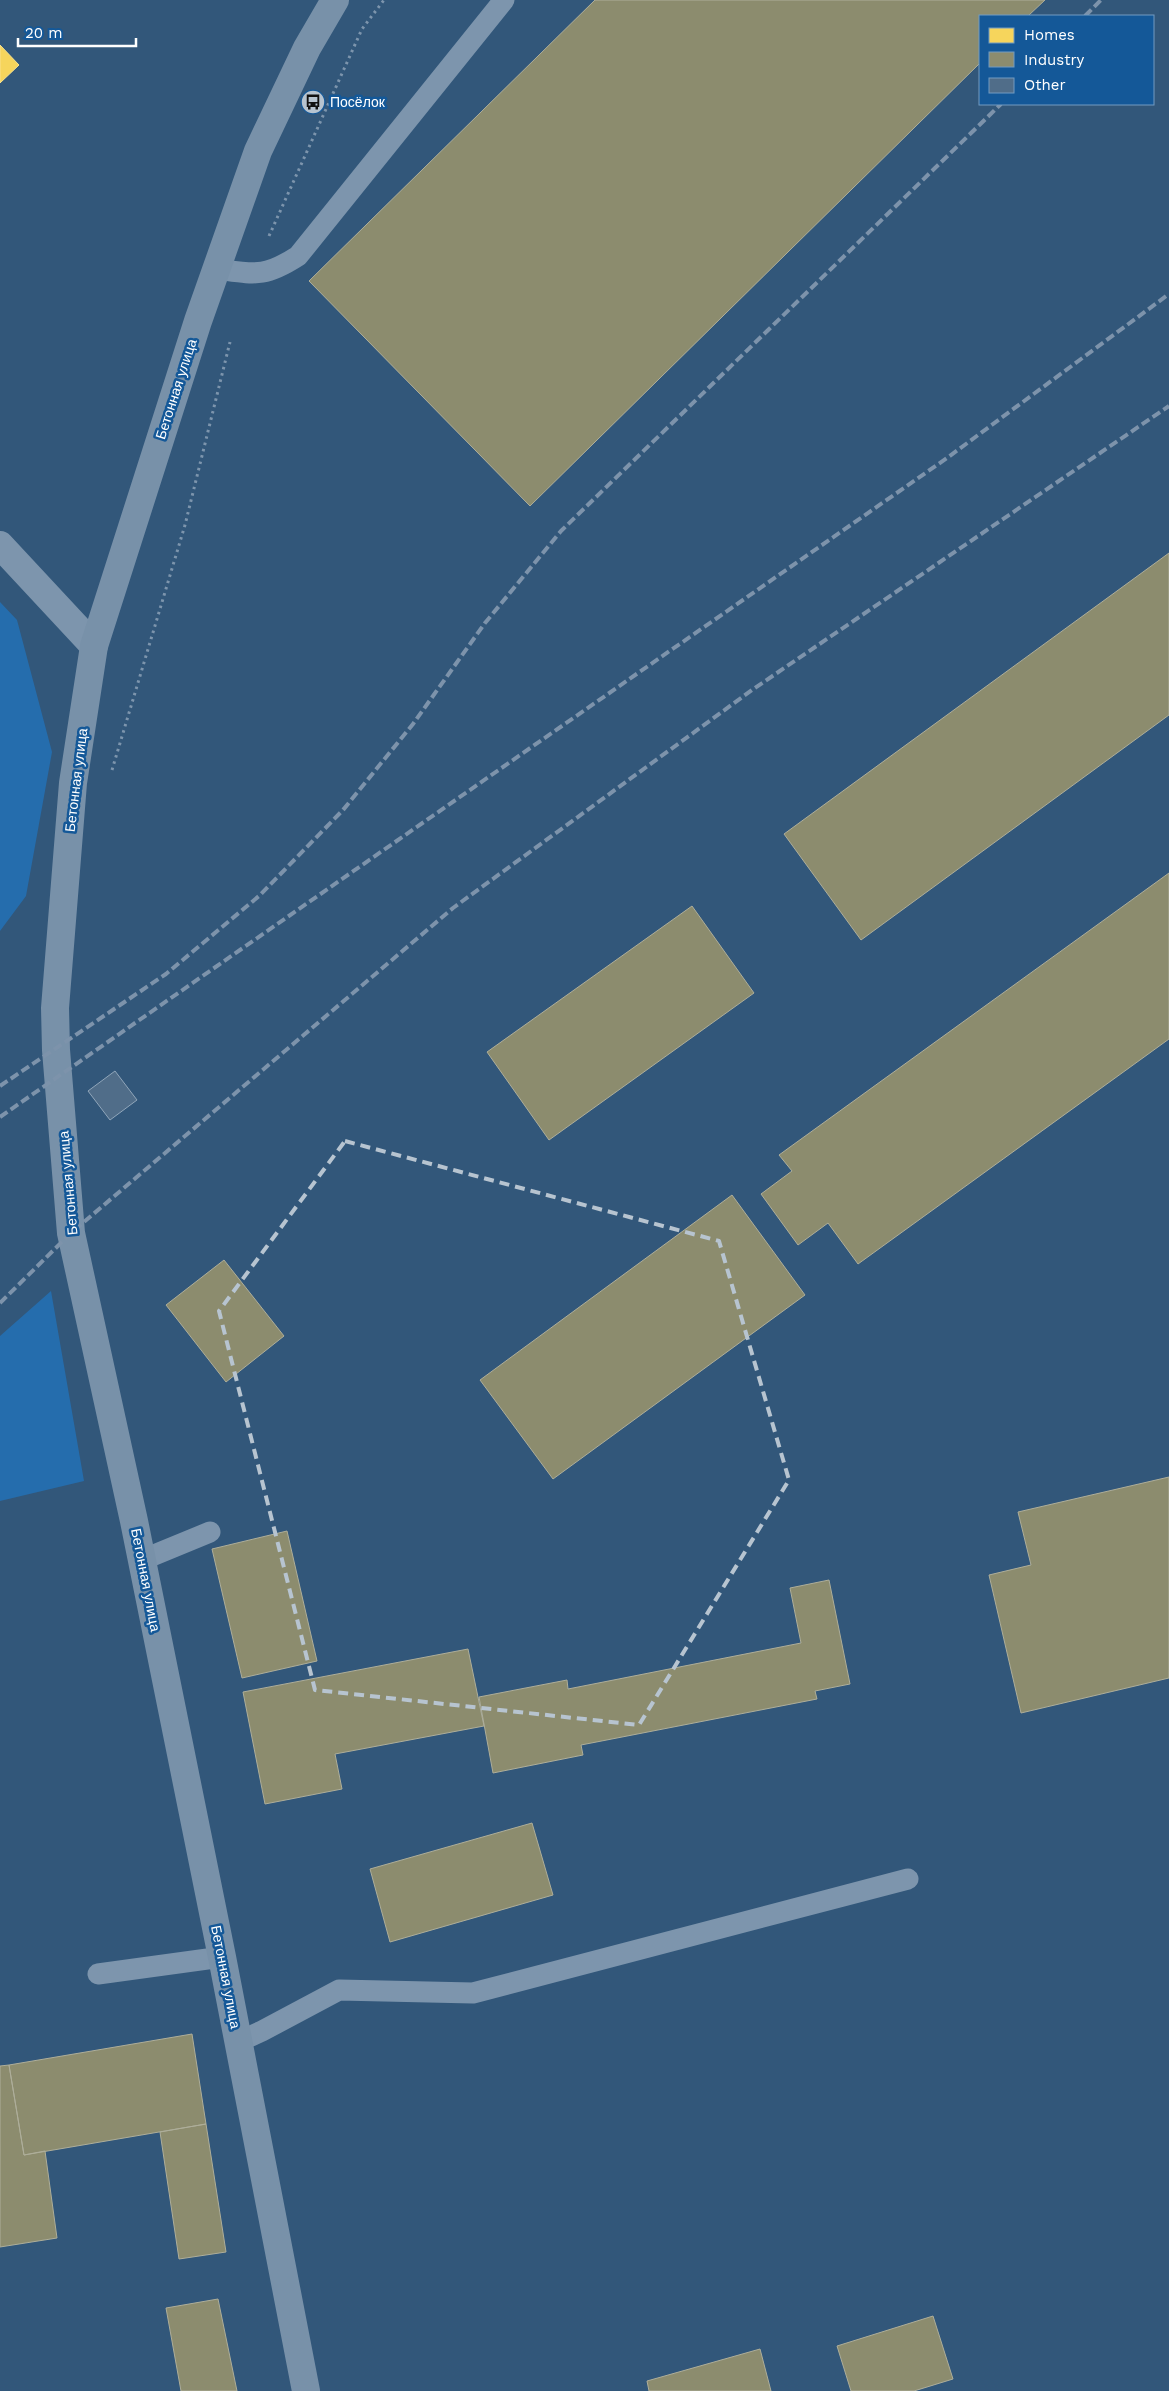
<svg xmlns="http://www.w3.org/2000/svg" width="1169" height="2391" font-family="'Work Sans',sans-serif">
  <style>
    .green { fill: #256dad }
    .homes { fill: #f6d55c; stroke: #f9e28d }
    .industry { fill: #8c8c6e; stroke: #aeae9a }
    .building { fill: #506d89; stroke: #90a6ba }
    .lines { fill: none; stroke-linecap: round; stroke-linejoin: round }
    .path { stroke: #7d95ad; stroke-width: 3; stroke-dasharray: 2.5 4; stroke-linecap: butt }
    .lane { stroke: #7d95ad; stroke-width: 21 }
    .street { stroke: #7d95ad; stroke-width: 28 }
    .secondary { stroke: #7891a9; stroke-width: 28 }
    .rail { stroke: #7d93ab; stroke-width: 4; stroke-dasharray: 9 4; stroke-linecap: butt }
    .marked { fill: none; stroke: #b7c4d0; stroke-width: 4; stroke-dasharray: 10 6; stroke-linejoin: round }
    .labels { text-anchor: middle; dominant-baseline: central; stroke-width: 5; stroke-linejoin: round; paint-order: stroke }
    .poi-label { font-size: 14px; fill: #fff; stroke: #145898; text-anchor: start }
    .street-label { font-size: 14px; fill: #fff; stroke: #145898 }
  </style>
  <rect width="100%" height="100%" fill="#32577a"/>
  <path class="green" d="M 0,602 L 17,620 L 52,752 L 26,896 L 0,931 Z
    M 51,1291 L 84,1481 L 0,1501 L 0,1336 Z"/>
  <path class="homes" d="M 0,45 L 19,65 L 0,83 Z"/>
  <path class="industry" d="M 595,0 L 1045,0 L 1028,16 L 980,16 L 980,63 L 530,506 L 309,281 Z
    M 1169,553 L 1169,715 L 861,940 L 784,834 Z
    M 1169,873 L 1169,1039 L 858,1264 L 828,1223 L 798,1245 L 761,1194 L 792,1171 L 779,1155 Z
    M 692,906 L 754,993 L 549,1140 L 487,1052 Z
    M 732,1195 L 805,1295 L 553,1479 L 480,1380 Z
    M 224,1260 L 284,1336 L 226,1382 L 166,1305 Z
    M 1169,1477 L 1169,1678 L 1021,1713 L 989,1575 L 1031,1565 L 1018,1512 Z
    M 287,1531 L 317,1661 L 242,1678 L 212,1549 Z
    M 829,1580 L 850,1684 L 815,1691 L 817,1699 L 581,1745 L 583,1755 L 493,1773 L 479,1697 L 567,1680 L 568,1689 L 801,1643 L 790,1588 Z
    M 468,1649 L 484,1726 L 335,1754 L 342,1789 L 265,1804 L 243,1692 Z
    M 532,1823 L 553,1895 L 390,1942 L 370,1869 Z
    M 192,2034 L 206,2124 L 24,2155 L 9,2065 Z
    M 9,2065 L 24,2155 L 45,2151 L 57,2238 L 0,2247 L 0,2066 Z
    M 206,2124 L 226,2252 L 179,2259 L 160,2132 Z
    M 218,2299 L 237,2391 L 181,2391 L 166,2308 Z
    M 933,2316 L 953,2379 L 914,2391 L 851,2391 L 837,2346 Z
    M 760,2349 L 771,2391 L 649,2391 L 647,2381 Z"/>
  <path class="building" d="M 115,1071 L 137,1100 L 110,1120 L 88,1091 Z"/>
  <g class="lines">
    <path class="path" d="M 269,236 L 362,29 L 384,0
      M 112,770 L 185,525 L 230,342"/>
    <path class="lane" d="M 216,269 C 255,274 264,278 298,256 L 504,0
      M 142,1560 L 210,1532
      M 98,1974 L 222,1957
      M 238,2042 L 262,2031 L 339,1990 L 473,1993 L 908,1879"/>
    <path class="street" d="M 0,545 L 94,646"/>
    <path class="secondary" d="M 306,2391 L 222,1957 L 134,1521 L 71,1233 L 56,1050 L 55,1008 L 73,783 L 94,646 L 198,321 L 258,151 L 307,48 L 335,0"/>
    <path class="rail" d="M 1085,16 L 1101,0
      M 0,1086 L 166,974 L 259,896 L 343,810 L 413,724 L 485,623 L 561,531 L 1001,104
      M 0,1117 L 947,458 L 1169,294
      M 0,1303 L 71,1233 L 453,908 L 752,690 L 1169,406"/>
  </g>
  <path class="marked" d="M 345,1141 L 719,1241 L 789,1480 L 639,1725 L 315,1690 L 219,1311 Z"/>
  <defs>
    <g id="bus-disc" transform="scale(1.25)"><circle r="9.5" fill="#b7c4d0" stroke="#145898"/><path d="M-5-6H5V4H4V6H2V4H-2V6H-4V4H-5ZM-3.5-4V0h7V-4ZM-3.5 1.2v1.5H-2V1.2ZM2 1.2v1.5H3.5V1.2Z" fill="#111"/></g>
  </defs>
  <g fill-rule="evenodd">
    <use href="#bus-disc" x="313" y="102"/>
  </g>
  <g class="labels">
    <g class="poi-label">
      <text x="330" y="102">Посёлок</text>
    </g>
    <g class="street-label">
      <text transform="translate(176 389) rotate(-72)">Бетонная улица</text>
      <text transform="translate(76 780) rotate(-83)">Бетонная улица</text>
      <text transform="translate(68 1183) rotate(-95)">Бетонная улица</text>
      <text transform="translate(146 1580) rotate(79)">Бетонная улица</text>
      <text transform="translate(226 1977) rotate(79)">Бетонная улица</text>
    </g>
  </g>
  <rect x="979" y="15" width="175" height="90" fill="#145898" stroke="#729bc1"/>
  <rect x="989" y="28" width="25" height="15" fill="#f6d55c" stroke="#729bc1"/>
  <text x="1024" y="40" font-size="15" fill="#ffffff">Homes</text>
  <rect x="989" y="52" width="25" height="15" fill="#8c8c6e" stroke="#729bc1"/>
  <text x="1024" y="65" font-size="15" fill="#ffffff">Industry</text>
  <rect x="989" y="78" width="25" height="15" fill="#506d89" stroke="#729bc1"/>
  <text x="1024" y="90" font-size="15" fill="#ffffff">Other</text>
  <path d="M18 38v8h118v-8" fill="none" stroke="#ffffff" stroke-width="2.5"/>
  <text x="25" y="38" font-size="15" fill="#ffffff" stroke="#145898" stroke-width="4" paint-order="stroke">20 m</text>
</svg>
